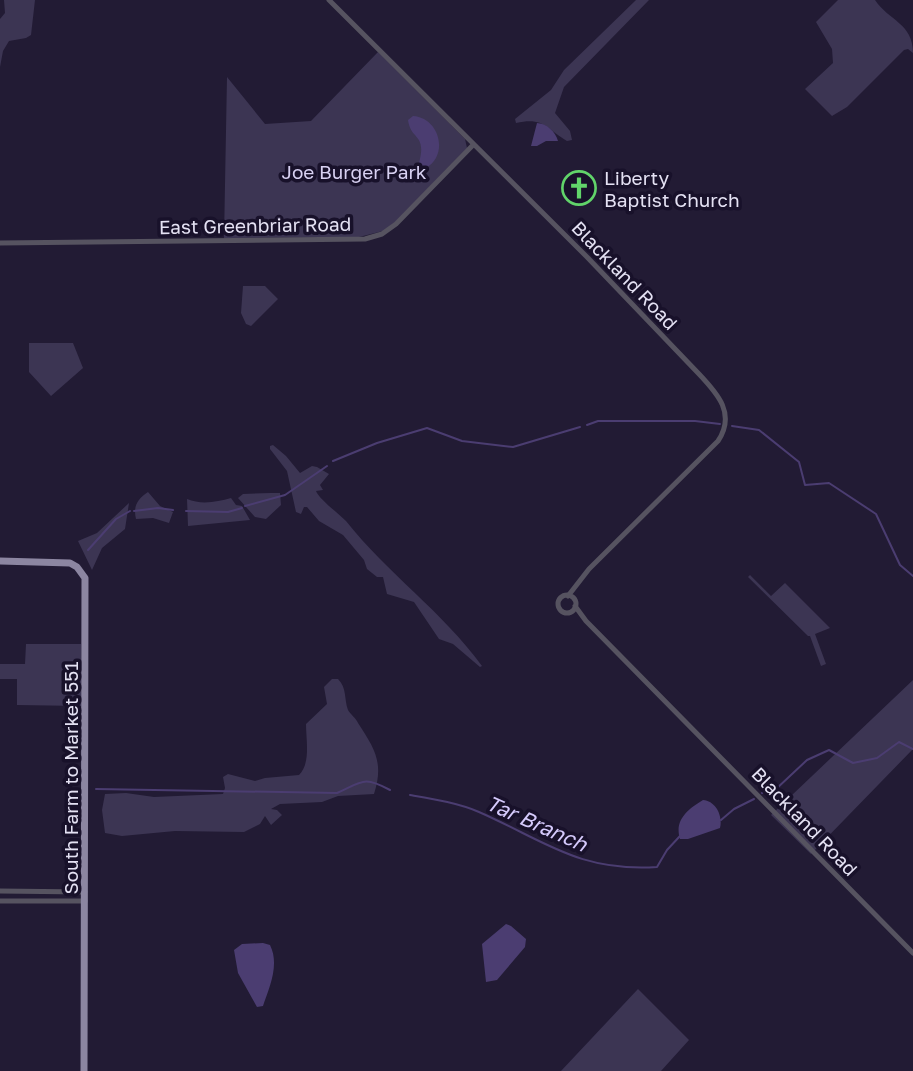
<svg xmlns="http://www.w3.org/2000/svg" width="913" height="1071" font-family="'Golos Text',sans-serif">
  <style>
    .green { fill: #3c3553 }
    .water { fill: #4b3d71 }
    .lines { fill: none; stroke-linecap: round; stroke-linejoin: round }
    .stream { stroke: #4b3d71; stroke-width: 2 }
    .minor { stroke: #565360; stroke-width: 5 }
    .major { stroke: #8c86a1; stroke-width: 7 }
    .labels { text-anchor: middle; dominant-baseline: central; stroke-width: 7; stroke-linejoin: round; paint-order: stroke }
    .park-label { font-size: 19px; fill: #d8d1f2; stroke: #18112a }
    .poi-label { font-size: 19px; fill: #e4e1f3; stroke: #18112a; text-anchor: start }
    .street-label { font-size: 19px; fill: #e4e1f3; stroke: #18112a }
    .water-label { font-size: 21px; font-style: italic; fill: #d5cafc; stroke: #18112a }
  </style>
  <rect width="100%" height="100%" fill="#221b34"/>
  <path class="green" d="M 4,0 L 35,0 L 31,35 L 26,38 L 9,41 L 3,51 L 0,67 L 0,19 L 5,13 Z
    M 636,0 L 649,0 L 564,87 L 555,113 L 570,131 L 572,140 L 567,141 C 545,128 544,117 516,123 L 515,119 L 551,90 L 564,70 Z
    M 838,0 L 875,0 C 889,21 913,23 913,53 L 908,49 L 904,50 L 847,107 L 832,116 L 805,89 L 833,63 L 832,49 L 816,22 Z
    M 378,52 L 465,139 L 467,148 L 395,222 L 383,231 L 359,237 L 224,238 L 227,77 L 265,124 L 311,121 Z
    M 243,286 L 265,286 L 278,299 L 251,326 L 246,324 L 241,313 Z
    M 29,343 L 73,343 L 83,368 L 51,396 L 29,372 Z
    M 273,445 L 286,456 L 300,473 L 312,466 L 317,467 L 329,474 L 320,485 L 323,490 L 316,491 C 319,499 338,513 346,521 C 387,573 443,612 482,666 L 480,667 L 453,644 L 439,639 L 414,602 L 387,594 L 383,577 L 377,577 L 367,569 L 364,560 L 343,535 L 319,521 L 307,507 L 304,507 L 301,514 L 296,512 L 287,471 L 270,449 L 270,446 Z
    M 148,492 L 160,506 L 173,512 L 169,523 L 153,518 L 136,519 C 133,507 137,499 148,492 Z
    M 271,493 L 280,493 L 281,505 L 266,519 L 255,517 L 238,498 L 243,494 Z
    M 231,498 L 236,505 L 242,506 L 250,520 L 188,526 L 187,499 C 201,505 217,502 231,498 Z
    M 129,503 L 125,529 L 102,548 L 92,570 L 78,541 L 97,533 Z
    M 750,575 L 771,596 L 785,583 L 830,628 L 815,634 L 826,664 L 821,666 L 810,636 L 808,636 L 748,577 Z
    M 26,644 L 81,644 L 81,706 L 17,705 L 17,679 L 0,679 L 0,664 L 25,664 Z
    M 332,679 L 338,679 C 347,688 344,699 348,710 C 350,714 356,718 358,723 C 375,749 384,763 374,794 L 338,796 L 322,802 L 280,804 L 271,809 L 277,810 L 282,815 L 271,825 L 265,816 L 260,824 L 244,832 L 175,831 L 122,836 L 105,833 L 102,810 L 105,794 L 126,793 L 154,797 L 223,794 L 225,788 L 223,777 L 228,774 L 255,781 L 265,778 L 299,775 C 311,763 306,740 306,724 L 327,704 L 324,687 Z
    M 913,680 L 913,749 L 811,854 L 771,815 Z
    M 638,989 L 689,1040 L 661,1071 L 561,1071 Z"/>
  <path class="water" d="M 413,116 C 440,118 449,155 426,168 L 419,163 C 427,133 411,141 408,120 Z
    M 537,123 C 546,123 556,132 558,141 L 546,141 L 537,146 L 531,146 Z
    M 703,800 C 716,801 723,816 720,828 L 688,839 L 680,839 C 674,820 688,809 703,800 Z
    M 506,924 L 511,926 L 526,939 L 525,947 L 497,980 L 486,982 L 482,944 Z
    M 263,943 L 270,945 C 280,965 269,988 263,1006 L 257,1007 L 238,973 L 234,950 L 242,944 Z"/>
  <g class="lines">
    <path class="stream" d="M 587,425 L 598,421 L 695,421 L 720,424
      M 732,426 L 759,430 L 799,462 L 805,485 L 829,483 L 876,514 L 900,565 L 913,576
      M 333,461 L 377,443 L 427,428 L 462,441 L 513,447 L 580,427
      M 245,506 L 285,495 L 327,466
      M 134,511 L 158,508 L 173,510
      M 186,511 L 228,512 L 242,508
      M 88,550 L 116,519 L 130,511
      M 96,789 L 337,793 C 363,781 364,776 390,790
      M 762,793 L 775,790 L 807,760 L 829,750 L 853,763 L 877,758 L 899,742 L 913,749
      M 410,795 C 433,799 458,803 479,812 C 545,841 579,872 657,867 L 667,850 L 680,836
      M 721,820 L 734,809 L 754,799"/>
    <path class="minor" d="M 329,0 L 587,257 L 699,374 C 718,394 736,414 718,441 L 589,569 L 568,596
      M 0,243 L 365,239 L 382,234 L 396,224 L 473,145
      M558 604a9 9 0 1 1 18 0a9 9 0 1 1-18 0Z
      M 575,606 L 586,621 L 913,953
      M 0,891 L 85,892
      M 0,901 L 85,901"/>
    <path class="major" d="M 0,561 L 70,563 L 77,567 L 85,578 L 84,1071"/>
  </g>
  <defs>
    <g id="church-ring" transform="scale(1.75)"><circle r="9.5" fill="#18112a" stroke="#61d46a" stroke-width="1.5"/><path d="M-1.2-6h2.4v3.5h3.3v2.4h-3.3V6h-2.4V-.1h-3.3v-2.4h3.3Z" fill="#61d46a"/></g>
  </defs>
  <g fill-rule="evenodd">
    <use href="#church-ring" x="579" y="188"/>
  </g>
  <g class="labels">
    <g class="park-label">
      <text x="354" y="171">Joe Burger Park</text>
    </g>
    <g class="poi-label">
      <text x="604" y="177">Liberty<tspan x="604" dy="22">Baptist Church</tspan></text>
    </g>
    <g class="street-label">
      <text transform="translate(255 225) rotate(-1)">East Greenbriar Road</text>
      <text transform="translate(625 275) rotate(46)">Blackland Road</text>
      <text transform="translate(70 778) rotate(-90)">South Farm to Market 551</text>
      <text transform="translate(805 821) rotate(46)">Blackland Road</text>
    </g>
    <g class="water-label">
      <text transform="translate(537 823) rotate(24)">Tar Branch</text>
    </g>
  </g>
</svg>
